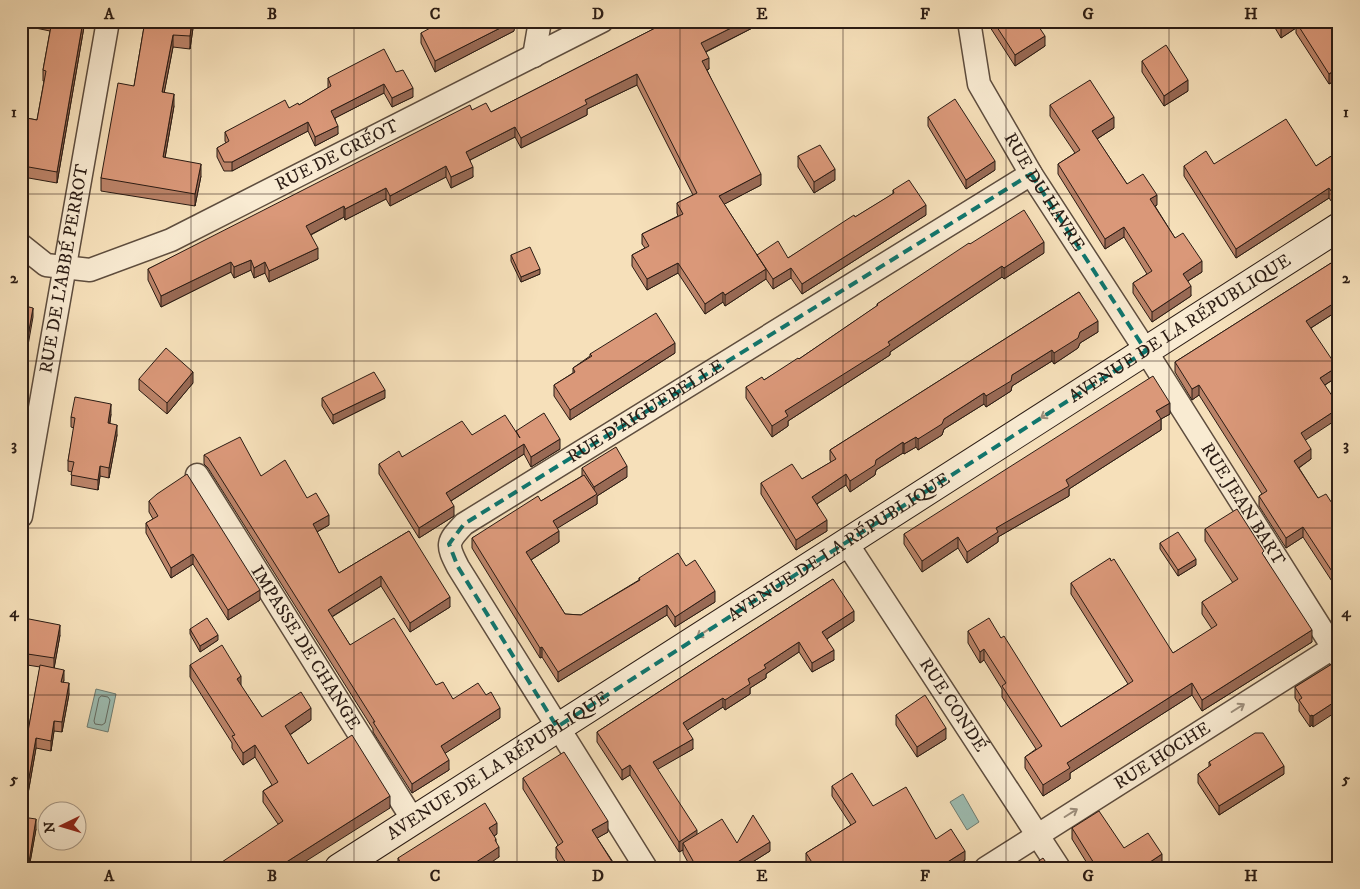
<svg xmlns="http://www.w3.org/2000/svg" width="1360" height="889" font-family="'IM FELL DW Pica',serif">
  <style>
    .water { fill: #9dbdb2; stroke: #6f7d73 }
    .lines { fill: none; stroke-linecap: round; stroke-linejoin: round }
    .shore { stroke: #646c63; stroke-width: 1 }
    .street-casing { stroke: #5e4d3e; stroke-width: 25 }
    .secondary-casing { stroke: #2b1c14; stroke-width: 30 }
    .street { stroke: #f9ebd2; stroke-width: 22 }
    .secondary { stroke: #f9ebd2; stroke-width: 28 }
    .wall { fill: #bb8368; stroke: #2b1c14 }
    .shaded-wall { fill: #996a55; stroke: #2b1c14 }
    .building { fill: #da9879; stroke: #2b1c14 }
    .oneway { stroke: #9c8e7c }
    .marked { fill: none; stroke: #0f766e; stroke-width: 4; stroke-dasharray: 10 6; stroke-linejoin: round }
    .grid { fill: none; stroke: #2b1c14; stroke-width: 1; stroke-opacity: 0.55 }
    .labels { text-anchor: middle; dominant-baseline: central; stroke-width: 4; stroke-linejoin: round; paint-order: stroke }
    .street-label { font-size: 18px; fill: #2b1c14; stroke: #f9ebd2 }
    .neatline { fill: none; stroke: #2b1c14; stroke-width: 2 }
    .grid-label { font-size: 16px; text-anchor: middle; font-weight: bold; fill: #2b1c14 }
  </style>
  <rect width="100%" height="100%" fill="#f6e0ba"/>
  <filter id="stains"><feTurbulence type="fractalNoise" baseFrequency=".004" numOctaves="4"/><feColorMatrix values="0 0 0 0 .2 0 0 0 0 .09 0 0 0 0 .02 0 0 0 .5 -.17"/></filter>
  <radialGradient id="worn" r=".72"><stop offset=".6" stop-color="#630" stop-opacity="0"/><stop offset="1" stop-color="#630" stop-opacity=".3"/></radialGradient>
  <path class="water" d="M 96,689 L 116,694 L 108,732 L 87,727 Z
    M 963,794 L 979,822 L 967,830 L 950,802 Z"/>
  <g class="lines">
    <path class="shore" d="M 102,696 L 108,697 L 110,700 L 105,723 L 102,725 L 95,724 L 94,721 L 99,698 Z"/>
    <g class="street-casing">
      <g id="street">
        <path id="s1" d="M 969,21 L 979,84 L 1031,174 L 1137,337 L 1339,657"/>
        <path d="M 534,56 L 540,21"/>
        <path id="s2" d="M 21,245 L 46,265 L 90,270 L 171,240 L 602,21"/>
        <path id="s3" d="M 197,475 L 413,820"/>
        <path id="s4" d="M 21,516 L 108,21"/>
        <path id="s5" d="M 846,542 L 1059,868"/>
        <path id="s6" d="M 646,868 L 458,567 C 446,544 447,542 464,524 L 1031,174"/>
        <path id="s7" d="M 986,868 L 1339,644"/>
      </g>
    </g>
    <g class="secondary-casing">
      <g id="secondary">
        <path id="s8" d="M 339,868 L 1339,227"/>
      </g>
    </g>
    <use href="#street" class="street"/>
    <use href="#secondary" class="secondary"/>
  </g>
  <path class="wall" d="M 21,21 L 85,21 L 57,183 L 23,177 L 23,164 L 21,164 L 21,117 L 37,120 L 44,81 L 43,81 L 43,70 L 50,31 L 21,25 Z
    M 145,21 L 194,21 L 190,49 L 173,47 L 164,93 L 174,106 L 165,158 L 201,176 L 195,206 L 101,191 L 101,178 L 134,86 Z
    M 669,21 L 766,21 L 706,52 L 709,69 L 707,70 L 761,185 L 724,204 L 757,255 L 788,258 L 893,194 L 893,190 L 926,215 L 802,294 L 791,278 L 773,289 L 766,279 L 725,306 L 723,302 L 705,314 L 678,273 L 647,290 L 632,266 L 632,255 L 645,248 L 642,244 L 642,234 L 678,216 L 677,213 L 677,203 L 693,195 L 637,85 L 587,109 L 587,115 L 521,148 L 515,137 L 470,160 L 473,177 L 451,188 L 446,177 L 390,206 L 386,199 L 345,220 L 344,217 L 311,235 L 318,259 L 269,282 L 265,273 L 254,278 L 251,270 L 234,278 L 231,272 L 161,307 L 148,280 L 148,269 L 472,110 L 491,112 Z
    M 988,21 L 1035,21 L 1045,46 L 1015,66 L 988,24 Z
    M 1271,21 L 1335,21 L 1339,27 L 1339,78 L 1329,84 L 1296,33 L 1296,28 L 1281,38 Z
    M 514,31 L 435,72 L 421,43 L 421,33 Z
    M 1142,61 L 1188,91 L 1164,106 L 1142,72 Z
    M 396,72 L 413,97 L 392,107 L 384,93 L 335,118 L 338,134 L 315,146 L 308,131 L 232,171 L 224,171 L 217,157 L 217,148 L 226,143 L 225,141 L 225,132 L 299,105 L 328,88 L 328,78 Z
    M 1050,105 L 1114,128 L 1097,139 L 1127,184 L 1157,205 L 1155,206 L 1175,238 L 1202,272 L 1188,281 L 1191,296 L 1152,322 L 1133,293 L 1133,283 L 1147,274 L 1124,237 L 1105,249 L 1058,174 L 1058,164 L 1075,153 L 1050,116 Z
    M 928,117 L 995,170 L 966,189 L 928,126 Z
    M 1339,151 L 1339,201 L 1334,205 L 1329,198 L 1236,258 L 1184,176 L 1184,166 L 1214,164 L 1316,166 Z
    M 798,156 L 835,180 L 814,193 L 798,167 Z
    M 970,244 L 1044,253 L 1004,279 L 1002,277 L 890,352 L 890,355 L 788,421 L 788,426 L 772,437 L 746,398 L 746,387 L 764,380 L 799,359 L 877,306 L 877,304 Z
    M 511,255 L 540,274 L 521,282 L 511,261 Z
    M 1339,258 L 1339,310 L 1311,328 L 1337,377 L 1325,385 L 1305,440 L 1311,459 L 1299,468 L 1318,498 L 1339,514 L 1339,592 L 1303,537 L 1286,548 L 1259,506 L 1259,496 L 1262,494 L 1199,395 L 1192,400 L 1175,372 L 1175,362 Z
    M 1079,292 L 1098,332 L 1080,343 L 1078,348 L 1054,364 L 1052,361 L 1012,386 L 1011,391 L 986,407 L 984,404 L 944,429 L 942,435 L 918,450 L 916,447 L 904,454 L 903,453 L 876,470 L 875,475 L 850,492 L 846,485 L 817,504 L 827,531 L 796,550 L 761,494 L 761,483 L 802,479 L 831,462 L 830,460 L 830,450 Z
    M 675,353 L 570,420 L 554,396 L 554,385 L 573,373 L 573,368 L 590,356 L 590,354 Z
    M 139,379 L 193,383 L 167,414 L 139,390 Z
    M 322,398 L 385,398 L 333,424 L 322,406 Z
    M 111,414 L 110,423 L 117,435 L 109,478 L 100,476 L 98,490 L 71,485 L 72,472 L 68,471 L 68,461 L 74,428 L 71,427 L 71,417 Z
    M 1170,414 L 1161,419 L 1161,430 L 1069,489 L 1069,496 L 998,537 L 998,542 L 967,563 L 958,548 L 922,572 L 904,544 L 904,534 Z
    M 516,432 L 560,449 L 531,467 L 524,454 L 451,501 L 454,516 L 419,538 L 379,474 L 379,464 L 472,435 Z
    M 204,455 L 261,476 L 307,498 L 329,525 L 317,532 L 339,573 L 409,531 L 450,607 L 410,632 L 381,586 L 332,617 L 350,645 L 436,685 L 453,699 L 500,718 L 445,753 L 449,770 L 412,793 L 373,732 L 373,729 L 208,468 L 204,464 Z
    M 582,468 L 627,477 L 597,496 L 597,504 L 557,528 L 559,542 L 531,560 L 565,614 L 581,615 L 639,580 L 639,578 L 686,566 L 715,602 L 675,627 L 667,615 L 558,682 L 542,657 L 540,658 L 472,548 L 472,538 L 541,501 L 582,476 Z
    M 149,501 L 260,600 L 228,620 L 193,564 L 171,578 L 146,533 L 146,523 L 153,519 L 149,512 Z
    M 1205,529 L 1264,556 L 1312,642 L 1202,711 L 1192,695 L 1070,773 L 1070,779 L 1043,796 L 1025,768 L 1025,757 L 1036,749 L 1002,697 L 1002,689 L 984,660 L 980,663 L 968,643 L 968,631 L 1001,638 L 1061,727 L 1128,684 L 1071,594 L 1071,583 L 1173,653 L 1212,629 L 1202,614 L 1202,602 L 1233,583 L 1205,541 Z
    M 1160,543 L 1196,565 L 1178,576 L 1160,549 Z
    M 833,579 L 854,621 L 827,639 L 834,660 L 812,672 L 799,652 L 766,674 L 766,678 L 750,688 L 750,694 L 725,710 L 723,707 L 687,730 L 693,749 L 657,769 L 697,835 L 737,843 L 770,851 L 743,868 L 691,868 L 683,853 L 683,850 L 679,852 L 630,775 L 622,780 L 597,742 L 597,732 Z
    M 190,629 L 218,640 L 200,652 L 190,634 Z
    M 60,635 L 54,668 L 64,680 L 63,682 L 69,694 L 62,732 L 54,731 L 51,751 L 36,748 L 24,817 L 36,829 L 29,868 L 21,868 L 27,737 L 40,667 L 21,664 L 21,636 Z
    M 1332,664 L 1313,727 L 1312,725 L 1310,727 L 1299,711 L 1299,704 L 1295,698 L 1295,687 Z
    M 190,665 L 241,686 L 262,717 L 311,720 L 290,735 L 308,764 L 390,808 L 278,824 L 263,802 L 263,791 L 272,785 L 255,757 L 243,765 L 232,748 L 232,743 L 190,677 Z
    M 896,715 L 946,739 L 917,757 L 896,725 Z
    M 1209,762 L 1284,774 L 1219,815 L 1198,783 L 1198,774 L 1209,767 Z
    M 523,778 L 608,832 L 597,838 L 617,868 L 562,868 L 556,858 L 556,847 L 558,845 L 523,789 Z
    M 832,786 L 873,806 L 936,839 L 965,860 L 953,868 L 810,868 L 806,862 L 806,853 L 851,825 L 832,796 Z
    M 1072,828 L 1124,848 L 1162,865 L 1157,868 L 1090,868 L 1072,839 Z
    M 497,834 L 494,836 L 499,857 L 398,867 L 398,858 Z"/>
  <path class="shaded-wall" d="M 83,21 L 85,21 L 57,183 L 57,172 Z
    M 192,21 L 194,21 L 190,49 L 190,36 Z
    M 514,21 L 516,21 L 514,31 L 435,72 L 435,61 Z
    M 745,21 L 766,21 L 701,54 L 701,43 Z
    M 1291,21 L 1300,21 L 1296,22 L 1296,28 L 1281,38 L 1281,28 Z
    M 173,35 L 173,47 L 162,104 L 162,92 Z
    M 1045,36 L 1045,46 L 1015,66 L 1015,55 Z
    M 709,58 L 709,69 L 702,72 L 702,61 Z
    M 1339,67 L 1339,78 L 1329,84 L 1329,74 Z
    M 637,74 L 637,85 L 587,109 L 587,115 L 521,148 L 521,138 L 585,100 Z
    M 1188,80 L 1188,91 L 1164,106 L 1164,96 Z
    M 384,84 L 384,93 L 331,120 L 331,111 Z
    M 413,88 L 413,97 L 392,107 L 392,98 Z
    M 174,94 L 174,106 L 163,169 L 163,157 Z
    M 1114,117 L 1114,128 L 1092,142 L 1092,131 Z
    M 308,122 L 308,131 L 232,171 L 232,162 Z
    M 338,126 L 338,134 L 315,146 L 315,137 Z
    M 515,127 L 515,137 L 466,162 L 466,152 Z
    M 995,161 L 995,170 L 966,189 L 966,180 Z
    M 201,164 L 201,176 L 195,206 L 195,194 Z
    M 446,166 L 446,177 L 390,206 L 390,196 Z
    M 473,167 L 473,177 L 451,188 L 451,177 Z
    M 835,169 L 835,180 L 814,193 L 814,182 Z
    M 761,174 L 761,185 L 719,207 L 719,196 Z
    M 386,188 L 386,199 L 345,220 L 345,209 Z
    M 1329,188 L 1329,198 L 1236,258 L 1236,249 Z
    M 1339,191 L 1339,201 L 1334,205 L 1334,195 Z
    M 1157,195 L 1157,205 L 1150,209 L 1150,199 Z
    M 926,205 L 926,215 L 802,294 L 802,284 Z
    M 344,206 L 344,217 L 306,237 L 306,226 Z
    M 1124,227 L 1124,237 L 1105,249 L 1105,239 Z
    M 1044,242 L 1044,253 L 1004,279 L 1004,268 Z
    M 318,248 L 318,259 L 269,282 L 269,271 Z
    M 251,260 L 251,270 L 234,278 L 234,267 Z
    M 1202,261 L 1202,272 L 1183,284 L 1183,274 Z
    M 231,262 L 231,272 L 161,307 L 161,296 Z
    M 265,262 L 265,273 L 254,278 L 254,268 Z
    M 678,263 L 678,273 L 647,290 L 647,279 Z
    M 1002,266 L 1002,277 L 890,352 L 890,355 L 788,421 L 788,426 L 772,437 L 772,426 L 785,411 Z
    M 791,268 L 791,278 L 773,289 L 773,279 Z
    M 540,269 L 540,274 L 521,282 L 521,277 Z
    M 766,269 L 766,279 L 725,306 L 725,295 Z
    M 1191,286 L 1191,296 L 1152,322 L 1152,312 Z
    M 723,292 L 723,302 L 705,314 L 705,304 Z
    M 1339,300 L 1339,310 L 1306,331 L 1306,321 Z
    M 33,308 L 33,317 L 21,385 L 21,375 Z
    M 1098,321 L 1098,332 L 1080,343 L 1078,348 L 1054,364 L 1054,353 L 1080,332 Z
    M 675,343 L 675,353 L 570,420 L 570,410 Z
    M 1052,350 L 1052,361 L 1012,386 L 1011,391 L 986,407 L 986,396 L 1012,375 Z
    M 1337,367 L 1337,377 L 1320,388 L 1320,378 Z
    M 193,372 L 193,383 L 167,414 L 167,403 Z
    M 1199,385 L 1199,395 L 1192,400 L 1192,389 Z
    M 385,390 L 385,398 L 333,424 L 333,415 Z
    M 984,393 L 984,404 L 944,429 L 942,435 L 918,450 L 918,439 L 944,419 Z
    M 1170,403 L 1170,414 L 1161,419 L 1161,430 L 1069,489 L 1069,496 L 998,537 L 998,542 L 967,563 L 967,552 L 996,528 L 1066,480 L 1156,411 Z
    M 111,404 L 111,414 L 108,433 L 108,423 Z
    M 1339,408 L 1339,418 L 1301,443 L 1301,433 Z
    M 117,425 L 117,435 L 109,478 L 109,468 Z
    M 916,437 L 916,447 L 904,454 L 904,444 Z
    M 560,439 L 560,449 L 531,467 L 531,457 Z
    M 903,442 L 903,453 L 876,470 L 875,475 L 850,492 L 850,481 L 876,460 Z
    M 524,444 L 524,454 L 446,504 L 446,493 Z
    M 1311,449 L 1311,459 L 1294,471 L 1294,461 Z
    M 100,466 L 100,476 L 98,490 L 98,480 Z
    M 627,466 L 627,477 L 597,496 L 597,504 L 553,531 L 553,521 L 594,496 L 594,487 Z
    M 846,474 L 846,485 L 812,507 L 812,497 Z
    M 454,506 L 454,516 L 419,538 L 419,528 Z
    M 329,515 L 329,525 L 313,534 L 313,524 Z
    M 827,520 L 827,531 L 796,550 L 796,540 Z
    M 1303,527 L 1303,537 L 1286,548 L 1286,538 Z
    M 559,531 L 559,542 L 526,563 L 526,552 Z
    M 958,537 L 958,548 L 922,572 L 922,561 Z
    M 193,554 L 193,564 L 171,578 L 171,568 Z
    M 1196,559 L 1196,565 L 1178,576 L 1178,570 Z
    M 381,576 L 381,586 L 328,619 L 328,610 Z
    M 260,590 L 260,600 L 228,620 L 228,610 Z
    M 715,591 L 715,602 L 675,627 L 675,617 Z
    M 450,597 L 450,607 L 410,632 L 410,623 Z
    M 667,605 L 667,615 L 558,682 L 558,672 Z
    M 854,611 L 854,621 L 822,642 L 822,632 Z
    M 60,625 L 60,635 L 54,669 L 54,658 Z
    M 1312,630 L 1312,642 L 1202,711 L 1202,700 Z
    M 218,635 L 218,640 L 200,652 L 200,646 Z
    M 799,642 L 799,652 L 766,674 L 766,678 L 750,688 L 750,694 L 725,710 L 725,700 L 764,665 Z
    M 542,647 L 542,657 L 540,658 L 540,648 Z
    M 984,649 L 984,660 L 980,663 L 980,652 Z
    M 834,650 L 834,660 L 812,672 L 812,663 Z
    M 64,670 L 64,680 L 61,692 L 61,682 Z
    M 241,676 L 241,688 L 237,679 Z
    M 69,683 L 69,694 L 62,732 L 62,722 Z
    M 1192,683 L 1192,695 L 1070,773 L 1070,779 L 1043,796 L 1043,785 L 1067,763 Z
    M 723,698 L 723,707 L 683,733 L 683,723 Z
    M 1339,699 L 1339,710 L 1313,727 L 1313,716 Z
    M 311,708 L 311,720 L 285,738 L 285,726 Z
    M 500,708 L 500,718 L 441,756 L 441,746 Z
    M 1312,715 L 1312,725 L 1310,727 L 1310,716 Z
    M 54,721 L 54,731 L 51,751 L 51,741 Z
    M 946,728 L 946,739 L 917,757 L 917,747 Z
    M 36,738 L 36,748 L 22,827 L 22,817 Z
    M 693,739 L 693,749 L 653,772 L 653,762 Z
    M 255,745 L 255,757 L 243,765 L 243,753 Z
    M 449,760 L 449,770 L 412,793 L 412,784 Z
    M 630,765 L 630,775 L 622,780 L 622,770 Z
    M 1284,766 L 1284,774 L 1219,815 L 1219,806 Z
    M 390,796 L 390,808 L 295,868 L 277,868 Z
    M 36,819 L 36,829 L 29,868 L 28,868 Z
    M 608,821 L 608,832 L 592,841 L 592,830 Z
    M 497,823 L 497,834 L 489,839 L 489,828 Z
    M 697,830 L 697,840 L 683,843 L 683,850 L 679,852 L 679,842 Z
    M 496,839 L 496,848 L 499,847 L 499,857 L 483,868 L 467,868 Z
    M 770,842 L 770,851 L 743,868 L 731,868 L 731,866 Z
    M 965,851 L 965,860 L 953,868 L 938,868 Z
    M 1162,854 L 1162,865 L 1157,868 L 1147,868 L 1147,864 Z"/>
  <path class="building" d="M 52,21 L 83,21 L 57,172 L 23,166 L 25,154 L 21,153 L 21,117 L 37,120 L 46,71 L 43,70 Z
    M 145,21 L 192,21 L 190,36 L 173,35 L 162,92 L 174,94 L 163,157 L 201,164 L 195,194 L 101,178 L 118,83 L 134,86 Z
    M 443,21 L 514,21 L 435,61 L 421,33 Z
    M 669,21 L 745,21 L 701,43 L 709,58 L 702,61 L 761,174 L 719,196 L 766,269 L 725,295 L 723,292 L 705,304 L 678,263 L 647,279 L 632,255 L 649,246 L 642,234 L 683,214 L 677,203 L 697,193 L 637,74 L 585,100 L 587,104 L 521,138 L 515,127 L 466,152 L 473,167 L 451,177 L 446,166 L 390,196 L 386,188 L 345,209 L 344,206 L 306,226 L 318,248 L 269,271 L 265,262 L 254,268 L 251,260 L 234,267 L 231,262 L 161,296 L 148,269 L 470,105 L 472,110 L 486,103 L 491,112 Z
    M 993,21 L 1035,21 L 1045,36 L 1015,55 Z
    M 1277,21 L 1291,21 L 1281,28 Z
    M 1298,21 L 1335,21 L 1339,27 L 1339,67 L 1329,74 L 1296,22 Z
    M 1166,45 L 1188,80 L 1164,96 L 1142,61 Z
    M 384,49 L 396,72 L 403,70 L 413,88 L 392,98 L 384,84 L 331,111 L 338,126 L 315,137 L 308,122 L 232,162 L 224,162 L 217,148 L 229,141 L 225,132 L 285,100 L 289,108 L 298,103 L 299,105 L 331,86 L 328,78 Z
    M 1090,80 L 1114,117 L 1092,131 L 1127,184 L 1143,174 L 1157,195 L 1150,199 L 1175,238 L 1183,233 L 1202,261 L 1183,274 L 1191,286 L 1152,312 L 1133,283 L 1152,271 L 1124,227 L 1105,239 L 1058,164 L 1080,150 L 1050,105 Z
    M 955,99 L 995,161 L 966,180 L 928,117 Z
    M 1286,119 L 1316,166 L 1339,151 L 1339,191 L 1334,195 L 1329,188 L 1236,249 L 1184,166 L 1206,151 L 1214,164 Z
    M 820,145 L 835,169 L 814,182 L 798,156 Z
    M 909,180 L 926,205 L 802,284 L 791,268 L 773,279 L 757,255 L 778,241 L 788,258 L 854,215 L 855,217 L 894,193 L 893,190 Z
    M 1024,210 L 1044,242 L 1004,268 L 1002,266 L 888,342 L 890,345 L 785,411 L 788,416 L 772,426 L 746,387 L 762,377 L 764,380 L 798,358 L 799,359 L 878,305 L 877,304 L 969,243 L 970,244 Z
    M 530,247 L 540,269 L 521,277 L 511,255 Z
    M 1339,258 L 1339,300 L 1306,321 L 1337,367 L 1320,378 L 1339,406 L 1339,408 L 1301,433 L 1311,449 L 1294,461 L 1318,498 L 1326,494 L 1339,514 L 1339,582 L 1303,527 L 1286,538 L 1259,496 L 1267,491 L 1199,385 L 1192,389 L 1175,362 Z
    M 1079,292 L 1098,321 L 1080,332 L 1078,338 L 1054,353 L 1052,350 L 1012,375 L 1011,381 L 986,396 L 984,393 L 944,419 L 942,424 L 918,439 L 916,437 L 904,444 L 903,442 L 876,460 L 875,465 L 850,481 L 846,474 L 812,497 L 827,520 L 796,540 L 761,483 L 792,464 L 802,479 L 836,459 L 830,450 Z
    M 21,305 L 33,308 L 21,375 Z
    M 656,313 L 675,343 L 570,410 L 554,385 L 575,372 L 573,368 L 592,356 L 590,354 Z
    M 166,348 L 193,372 L 167,403 L 139,379 Z
    M 374,372 L 385,390 L 333,415 L 322,398 Z
    M 1153,376 L 1170,403 L 1156,411 L 1161,419 L 1066,480 L 1069,486 L 996,528 L 998,532 L 967,552 L 958,537 L 922,561 L 904,534 Z
    M 75,397 L 111,404 L 108,423 L 117,425 L 109,468 L 100,466 L 98,480 L 71,475 L 74,462 L 68,461 L 75,418 L 71,417 Z
    M 544,413 L 560,439 L 531,457 L 524,444 L 446,493 L 454,506 L 419,528 L 379,464 L 399,451 L 402,457 L 462,421 L 472,435 L 505,415 L 520,438 L 516,431 Z
    M 240,437 L 261,476 L 285,460 L 307,498 L 316,493 L 329,515 L 313,524 L 339,573 L 409,531 L 450,597 L 410,623 L 381,576 L 328,610 L 350,645 L 394,618 L 436,685 L 443,682 L 453,699 L 478,683 L 486,695 L 491,692 L 500,708 L 441,746 L 449,760 L 412,784 L 373,722 L 375,722 L 208,458 L 204,455 Z
    M 616,447 L 627,466 L 594,487 L 582,468 Z
    M 187,474 L 260,590 L 228,610 L 193,554 L 171,568 L 146,523 L 158,516 L 149,501 L 157,494 Z
    M 584,475 L 597,494 L 553,521 L 559,531 L 526,552 L 565,614 L 581,615 L 640,580 L 639,578 L 678,553 L 686,566 L 695,560 L 715,591 L 675,617 L 667,605 L 558,672 L 542,647 L 540,648 L 472,538 L 538,496 L 541,501 Z
    M 1237,509 L 1264,551 L 1262,553 L 1312,630 L 1202,700 L 1192,683 L 1067,763 L 1070,768 L 1043,785 L 1025,757 L 1042,746 L 1002,686 L 1006,683 L 984,649 L 980,652 L 968,631 L 989,618 L 1001,638 L 1004,636 L 1061,727 L 1133,681 L 1071,583 L 1110,558 L 1111,561 L 1114,559 L 1173,653 L 1217,625 L 1202,602 L 1238,579 L 1205,529 Z
    M 1178,532 L 1196,559 L 1178,570 L 1160,543 Z
    M 833,579 L 854,611 L 822,632 L 834,650 L 812,663 L 799,642 L 764,665 L 766,668 L 748,679 L 750,684 L 725,700 L 723,698 L 683,723 L 693,739 L 653,762 L 697,830 L 679,842 L 630,765 L 622,770 L 597,732 Z
    M 24,618 L 60,625 L 54,658 L 21,653 L 21,636 Z
    M 207,618 L 218,635 L 200,646 L 190,629 Z
    M 222,645 L 241,676 L 237,679 L 262,717 L 301,692 L 311,708 L 285,726 L 308,764 L 352,735 L 390,796 L 277,868 L 213,868 L 283,821 L 263,791 L 278,782 L 255,745 L 243,753 L 232,736 L 235,735 L 190,665 Z
    M 1332,664 L 1339,674 L 1339,699 L 1313,716 L 1312,715 L 1310,716 L 1299,700 L 1302,698 L 1295,687 Z
    M 40,665 L 64,670 L 61,682 L 69,683 L 62,722 L 54,721 L 51,741 L 36,738 L 22,817 L 36,819 L 28,868 L 21,868 L 21,736 L 27,737 Z
    M 925,695 L 946,728 L 917,747 L 896,715 Z
    M 1255,733 L 1263,733 L 1284,766 L 1219,806 L 1198,774 L 1211,765 L 1209,762 Z
    M 564,752 L 608,821 L 592,830 L 616,868 L 569,868 L 556,847 L 563,842 L 523,778 Z
    M 852,773 L 873,806 L 906,787 L 936,839 L 951,829 L 965,851 L 938,868 L 814,868 L 815,867 L 806,853 L 856,822 L 832,786 Z
    M 485,803 L 497,823 L 489,828 L 496,839 L 495,840 L 499,847 L 467,868 L 396,868 L 401,864 L 398,858 Z
    M 1099,811 L 1124,848 L 1148,833 L 1162,854 L 1147,864 L 1150,868 L 1097,868 L 1072,828 Z
    M 753,815 L 770,842 L 731,866 L 733,868 L 705,868 L 705,867 L 703,868 L 697,868 L 683,843 L 722,819 L 737,843 Z
    M 1043,858 L 1050,868 L 1029,868 Z"/>
  <defs><path id="oneway-shaft" d="M-6 0H5M1.5-3L5.5 0L1.5 3" fill="none" stroke-width="1.6" stroke-linecap="round" stroke-linejoin="round" transform="scale(1.25)"/></defs>
  <g class="oneway">
    <use href="#oneway-shaft" transform="translate(1047 414) rotate(148)"/>
    <use href="#oneway-shaft" transform="translate(703 633) rotate(147)"/>
    <use href="#oneway-shaft" transform="translate(1238 708) rotate(-32)"/>
    <use href="#oneway-shaft" transform="translate(1071 813) rotate(-32)"/>
  </g>
  <path class="marked" d="M 1031,174 L 1146,351 L 557,727 L 458,567 L 449,544 L 464,524 Z"/>
  <path class="grid" d="M 191,21 L 191,868M 354,21 L 354,868M 517,21 L 517,868M 680,21 L 680,868M 843,21 L 843,868M 1006,21 L 1006,868M 1169,21 L 1169,868M 21,194 L 1339,194M 21,361 L 1339,361M 21,528 L 1339,528M 21,695 L 1339,695"/>
  <g class="labels">
    <g class="street-label">
      <text stroke="none"><textPath href="#s2" startOffset="349">RUE DE CRÉOT</textPath></text>
      <text stroke="none"><textPath href="#s1" startOffset="190">RUE DU HAVRE</textPath></text>
      <text stroke="none"><textPath href="#s4" startOffset="251">RUE DE L'ABBÉ PERROT</textPath></text>
      <text stroke="none"><textPath href="#s8" startOffset="999">AVENUE DE LA RÉPUBLIQUE</textPath></text>
      <text stroke="none"><textPath href="#s6" startOffset="618">RUE D'AIGUEBELLE</textPath></text>
      <text stroke="none"><textPath href="#s1" startOffset="560">RUE JEAN BART</textPath></text>
      <text stroke="none"><textPath href="#s8" startOffset="594">AVENUE DE LA RÉPUBLIQUE</textPath></text>
      <text stroke="none"><textPath href="#s3" startOffset="204">IMPASSE DE CHANGE</textPath></text>
      <text stroke="none"><textPath href="#s5" startOffset="195">RUE CONDÉ</textPath></text>
      <text stroke="none"><textPath href="#s7" startOffset="209">RUE HOCHE</textPath></text>
      <text stroke="none"><textPath href="#s8" startOffset="189">AVENUE DE LA RÉPUBLIQUE</textPath></text>
    </g>
  </g>
  <rect width="1360" height="889" fill="none" stroke="#f6e0ba" stroke-width="55"/>
  <g transform="translate(62 826) rotate(265)"><circle r="24" fill="#f9ebd2" stroke="#a79886"/>
  <path d="M0-4L9 19L0 12L-9 19Z" fill="#8f2418"/>
  <text y="-8" font-size="14" font-weight="bold" text-anchor="middle" fill="#2b1c14">N</text>
  </g>
  <rect x="28" y="28" width="1304" height="834" class="neatline"/>
  <g class="grid-label">
    <text x="109" y="19">A</text>
    <text x="272" y="19">B</text>
    <text x="435" y="19">C</text>
    <text x="598" y="19">D</text>
    <text x="762" y="19">E</text>
    <text x="925" y="19">F</text>
    <text x="1088" y="19">G</text>
    <text x="1251" y="19">H</text>
    <text x="14" y="117">1</text>
    <text x="1346" y="117">1</text>
    <text x="14" y="283">2</text>
    <text x="1346" y="283">2</text>
    <text x="14" y="450">3</text>
    <text x="1346" y="450">3</text>
    <text x="14" y="617">4</text>
    <text x="1346" y="617">4</text>
    <text x="14" y="784">5</text>
    <text x="1346" y="784">5</text>
    <text x="109" y="881">A</text>
    <text x="272" y="881">B</text>
    <text x="435" y="881">C</text>
    <text x="598" y="881">D</text>
    <text x="762" y="881">E</text>
    <text x="925" y="881">F</text>
    <text x="1088" y="881">G</text>
    <text x="1251" y="881">H</text>
  </g>
  <rect width="100%" height="100%" filter="url(#stains)"/>
  <rect width="100%" height="100%" fill="url(#worn)"/>
</svg>
